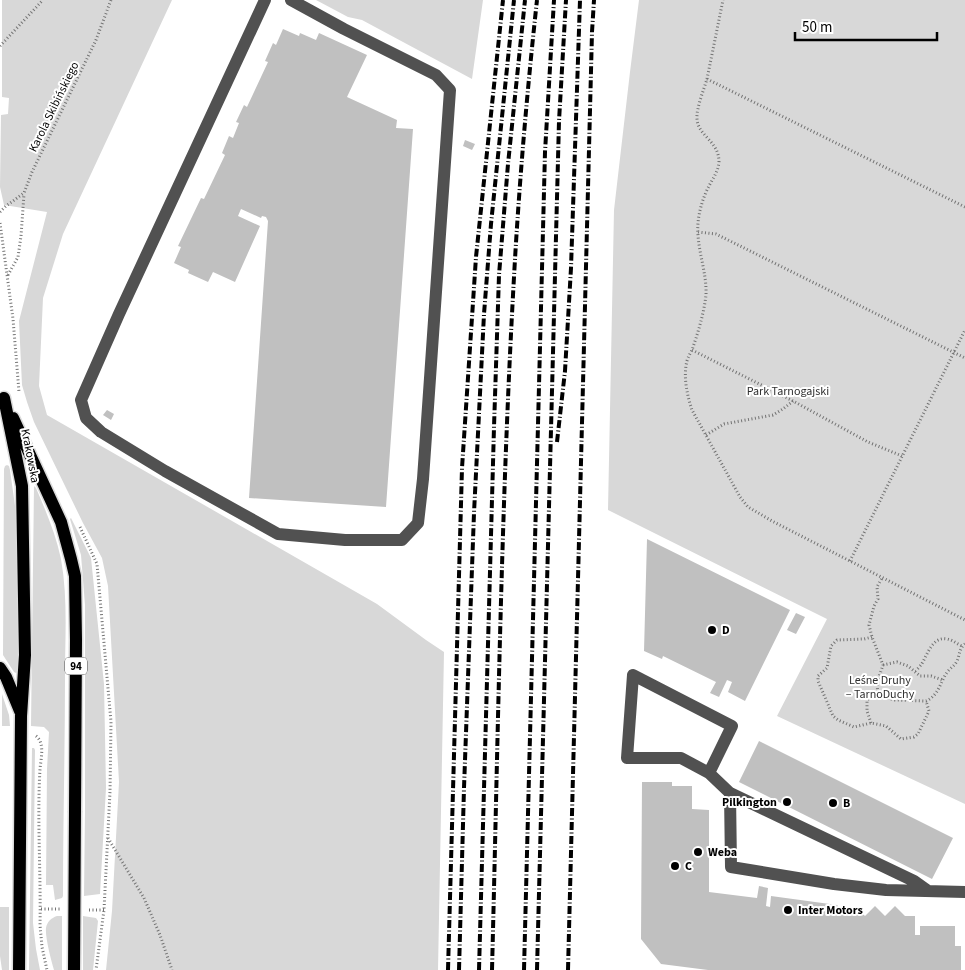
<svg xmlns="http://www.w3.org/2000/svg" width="965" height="970" font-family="'Source Sans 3',sans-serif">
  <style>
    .green { fill: #d8d8d8 }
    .building { fill: #c0c0c0 }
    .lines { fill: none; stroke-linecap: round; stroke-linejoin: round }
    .major-casing { stroke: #dbdbdb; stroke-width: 15 }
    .path { stroke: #737373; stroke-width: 3; stroke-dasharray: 1 2.5; stroke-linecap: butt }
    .minor { stroke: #515151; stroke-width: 12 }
    .major { stroke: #000; stroke-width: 12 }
    .rail { stroke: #000; stroke-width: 4; stroke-dasharray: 8 2.5 1 2.5; stroke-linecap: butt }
    .major-bridge-casing { stroke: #dbdbdb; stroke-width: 15; stroke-linecap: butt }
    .major-bridge { stroke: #000; stroke-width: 12 }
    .poi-dot { fill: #000; stroke: #fff; stroke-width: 2 }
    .labels { text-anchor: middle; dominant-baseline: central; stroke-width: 4; stroke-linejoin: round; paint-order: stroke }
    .shield { fill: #fff; stroke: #4c4c4c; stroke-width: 1 }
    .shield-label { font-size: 11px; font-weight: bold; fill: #000 }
    .street-label { font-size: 12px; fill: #000; stroke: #fff }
    .park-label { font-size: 12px; fill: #2f2f2f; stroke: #fff }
    .poi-label { font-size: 12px; font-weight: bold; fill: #000; stroke: #fff; text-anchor: start }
  </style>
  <rect width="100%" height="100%" fill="#fff"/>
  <path class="green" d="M 2,0 L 172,0 L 63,234 L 43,298 L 39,386 L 47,415 L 377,604 L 426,640 L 444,652 L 438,970 L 106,970 L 112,911 L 119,782 L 108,586 L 102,558 L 83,523 L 34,422 L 27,402 L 22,385 L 19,321 L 47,212 L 4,205 L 0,187 L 1,115 L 8,114 L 9,98 L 2,97 Z
    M 316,0 L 483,0 L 472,79 L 362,20 L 348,17 Z
    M 639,0 L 965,0 L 965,804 L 777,716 L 827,619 L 608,510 L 614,210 L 630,72 Z
    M 7,465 L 9,466 L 10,470 L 16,513 L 18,553 L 18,672 L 16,673 L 14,672 L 3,655 L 4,469 L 5,466 Z
    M 34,486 L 36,488 C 46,511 56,535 61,559 C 68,598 65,638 65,677 C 65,750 63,823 63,896 L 62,898 L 55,900 L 53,885 L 46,885 L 47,769 L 49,732 L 44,727 L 31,726 Z
    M 71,518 L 91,558 L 104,684 L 106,788 L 100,894 L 84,896 L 85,811 L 85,605 L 81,555 L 70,519 Z
    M 2,694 L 9,715 L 10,726 L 2,726 Z
    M 32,748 L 34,748 L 35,750 L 33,923 L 36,949 L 40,970 L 29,970 Z
    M 0,907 L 9,907 L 9,970 L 2,970 L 0,956 Z
    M 57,916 L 62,916 L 62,970 L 54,970 C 51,960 45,937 46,928 C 47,922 51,918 57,916 Z
    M 83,916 L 96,918 L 98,921 L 93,970 L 83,970 Z"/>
  <path class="building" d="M 283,29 L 299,36 L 300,33 L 316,40 L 319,33 L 367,55 L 347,97 L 397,120 L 396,128 L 413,129 L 386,507 L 249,498 L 268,221 L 266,217 L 262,216 L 261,218 L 241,209 L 238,216 L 260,226 L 235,282 L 213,272 L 208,282 L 188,273 L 189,270 L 174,263 L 181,247 L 178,246 L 201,198 L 204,199 L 225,155 L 222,153 L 229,136 L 233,138 L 239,123 L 236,122 L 244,105 L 247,107 L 268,62 L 265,61 L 273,43 L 276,45 Z
    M 465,140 L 475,144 L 472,150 L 463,146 Z
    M 107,410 L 114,414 L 111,420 L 103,415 Z
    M 647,539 L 790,610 L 745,701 L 728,692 L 732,682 L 727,680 L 719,697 L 710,693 L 716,682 L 663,656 L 662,659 L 644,651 Z
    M 796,613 L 805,617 L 796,634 L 787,630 Z
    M 759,741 L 953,838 L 932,879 L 739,782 Z
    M 642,782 L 672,782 L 672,786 L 692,786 L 692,809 L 709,810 L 709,892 L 757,898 L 759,886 L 768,888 L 766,906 L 770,907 L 771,896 L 837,905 L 846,914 L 855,906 L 865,916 L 875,906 L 885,916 L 895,906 L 905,916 L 915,916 L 915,935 L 920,935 L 920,926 L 955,926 L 955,946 L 961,946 L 961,970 L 708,970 L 661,964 L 641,939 Z"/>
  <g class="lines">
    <g class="major-casing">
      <path id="major" d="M 4,398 L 22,486 L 25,655 L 21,716 L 19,970
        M 13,418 L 61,522 L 71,559 L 75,576 L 76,640 L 75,811
        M 0,668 L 6,677 L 20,711"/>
    </g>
    <path class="path" d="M 0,46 L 43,0
      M 707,79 L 723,0
      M 965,207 L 707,79 C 704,89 696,109 697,119 C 698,136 719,141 719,162 C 718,173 711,181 707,190 C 702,201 699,212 698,223 C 696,247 707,271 706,295 C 704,313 698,333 692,350 C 690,354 688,357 687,361 C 683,376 687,395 692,410 L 740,497 L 748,507 L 772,521 L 965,620
      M 0,212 L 6,206 L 24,193 L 32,172 L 96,40 L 111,0
      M 0,223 L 13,319 L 19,392
      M 698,232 L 716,234 L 965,358
      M 8,275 L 18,257 L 21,236 L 24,194
      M 692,350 L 793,401 L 868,442 L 902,456
      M 706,435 L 724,424 L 773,415 L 783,409 L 793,401
      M 80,527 L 97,564 L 111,722 L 110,792 L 104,910 L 96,970
      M 850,561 L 965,330
      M 872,637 L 864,639 L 837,640 L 831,646 L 827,668 L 818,676 L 818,681 L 833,716 L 838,720 L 854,727 L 871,723 L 886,726 L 901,739 L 914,737 L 918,734 L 929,711 L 926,701
      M 883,665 L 897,662 L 908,666 L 920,676 L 931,676 L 943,680
      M 915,671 C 916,671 920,666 921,665 C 927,656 932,636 947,639 C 953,640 957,644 962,646
      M 878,696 L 877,683 L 883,665 L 872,637 L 869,625 L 874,606 L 878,599 L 877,587 L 882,578
      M 871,723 L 867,711 L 867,700 L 871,697 L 878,696 L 895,700 L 926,701 C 940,695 940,680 949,670 C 952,667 955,665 957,661 C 960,654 959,649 965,644
      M 36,736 C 45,743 41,758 40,769 C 37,821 41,873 40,925 L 42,947 L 47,970
      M 108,838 L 144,898 L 160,935 L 172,970
      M 41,909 L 60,909
      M 89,910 L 104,910"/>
    <path class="minor" d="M 265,0 L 119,314 L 81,400 L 86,418 L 101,432 L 165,471 L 278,534 L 345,540 L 402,540 L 418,523 L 423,479 L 450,90 L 436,75 L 344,29 L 291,0
      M 709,773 L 732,726 L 633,675 L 627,758 L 681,758 L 709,773 L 730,793 L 731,867 L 834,884 L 886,890 L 965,892
      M 730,793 L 914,881 L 928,891"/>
    <use href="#major" class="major"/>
    <path class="rail" d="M 557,442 L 565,371 L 571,268 L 580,0
      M 448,970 L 462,468 L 476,257 L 503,0
      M 459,970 L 464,788 L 474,513 L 484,314 L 491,224 L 514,0
      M 479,970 L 494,427 L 499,275 L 508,164 L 525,0
      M 492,970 C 498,739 501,508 514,277 C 519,185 527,92 537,0
      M 524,970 L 545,152 L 554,0
      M 537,970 L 559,121 L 566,0
      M 568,970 L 592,32 L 594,0"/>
    <g class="major-bridge-casing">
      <path id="major-bridge" d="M 74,970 L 75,811"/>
    </g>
    <use href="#major-bridge" class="major-bridge"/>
  </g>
  <g class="poi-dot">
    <circle cx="712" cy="630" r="5"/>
    <circle cx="787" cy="802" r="5"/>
    <circle cx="833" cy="803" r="5"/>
    <circle cx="698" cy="852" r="5"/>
    <circle cx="675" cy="866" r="5"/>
    <circle cx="788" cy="910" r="5"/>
  </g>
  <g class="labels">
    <rect class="shield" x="65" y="657.5" width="22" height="17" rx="4"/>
    <g class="shield-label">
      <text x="76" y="666">94</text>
    </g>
    <g class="street-label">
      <text transform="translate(54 107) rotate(-64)">Karola Skibińskiego</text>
      <text transform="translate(30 456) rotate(79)">Krakowska</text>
    </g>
    <g class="park-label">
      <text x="788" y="391">Park Tarnogajski</text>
      <text x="880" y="680">Leśne Druhy<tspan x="880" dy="14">– TarnoDuchy</tspan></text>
    </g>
    <g class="poi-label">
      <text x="722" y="630">D</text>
      <text x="777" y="802" text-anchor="end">Pilkington</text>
      <text x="843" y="803">B</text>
      <text x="708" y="852">Weba</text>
      <text x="685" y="866">C</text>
      <text x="798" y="910">Inter Motors</text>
    </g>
  </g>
  <path d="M795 32v8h142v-8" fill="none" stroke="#000000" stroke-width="2.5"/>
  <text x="802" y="32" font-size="15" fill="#000000" stroke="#ffffff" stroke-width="4" paint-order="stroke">50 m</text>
</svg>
